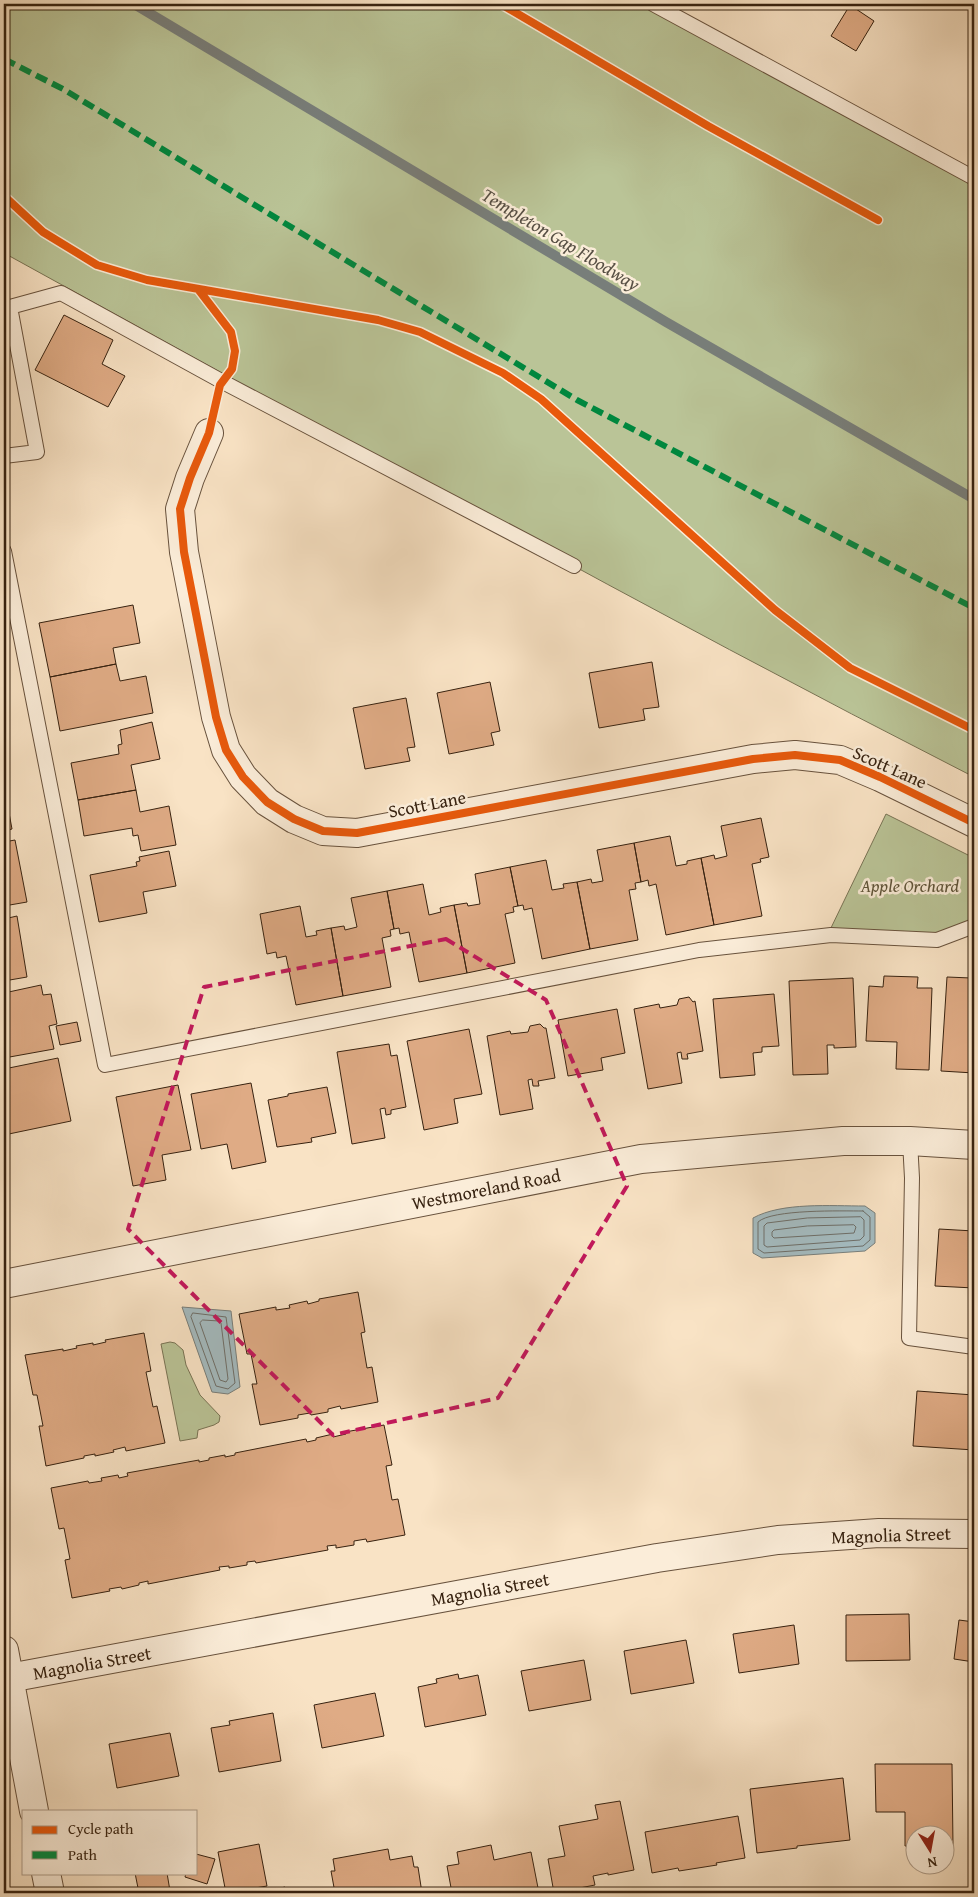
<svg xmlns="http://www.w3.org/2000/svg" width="978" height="1897" font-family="'Gentium Book Plus',serif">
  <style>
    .green { fill: #bac497; stroke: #787354 }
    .water { fill: #a4bbc0; stroke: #787e7a }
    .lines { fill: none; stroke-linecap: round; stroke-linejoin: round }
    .shore { stroke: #6e6e68; stroke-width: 1 }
    .stream { stroke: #787e7a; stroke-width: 10 }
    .building { fill: #dfab85; stroke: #372210 }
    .lane-casing { stroke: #68523d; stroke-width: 16 }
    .street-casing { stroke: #68523d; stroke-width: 30 }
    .lane { stroke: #fbedd9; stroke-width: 14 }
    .street { stroke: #fbedd9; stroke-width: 28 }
    .quiet { stroke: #00873e; stroke-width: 6; stroke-dasharray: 12 6; stroke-linecap: butt }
    .cycleway-casing { stroke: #fbedd9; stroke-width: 11 }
    .cycleway { stroke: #e8590c; stroke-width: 8 }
    .marked { fill: none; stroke: #c2185b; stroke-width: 4; stroke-dasharray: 10 6; stroke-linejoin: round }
    .labels { text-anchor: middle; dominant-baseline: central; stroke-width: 5; stroke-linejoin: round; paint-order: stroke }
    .street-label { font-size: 18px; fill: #372210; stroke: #fbedd9 }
    .park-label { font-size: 18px; font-style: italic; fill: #5e5338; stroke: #fbedd9 }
    .water-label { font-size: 19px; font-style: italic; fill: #585045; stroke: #fbedd9 }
  </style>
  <rect width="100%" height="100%" fill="#f9e3c5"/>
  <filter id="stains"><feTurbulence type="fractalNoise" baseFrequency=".004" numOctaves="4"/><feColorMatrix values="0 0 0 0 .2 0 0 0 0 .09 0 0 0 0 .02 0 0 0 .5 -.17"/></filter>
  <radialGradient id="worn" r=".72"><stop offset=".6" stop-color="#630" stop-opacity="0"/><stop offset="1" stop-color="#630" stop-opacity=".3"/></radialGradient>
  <path class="green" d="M 4,4 L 651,4 L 974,176 L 974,777 C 646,610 326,430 4,253 Z
    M 886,814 L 974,858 L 974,923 L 937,938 L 829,932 Z
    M 170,1342 L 175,1343 L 183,1350 L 186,1365 L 200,1395 L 220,1416 L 219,1422 L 214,1425 L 198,1430 L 197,1438 L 180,1441 L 161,1344 Z"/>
  <path class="water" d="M 865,1206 L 875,1213 L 875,1243 L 865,1251 L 762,1258 L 753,1253 L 753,1218 C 782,1202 831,1206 865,1206 Z
    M 182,1307 L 231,1311 L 240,1387 L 228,1394 L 212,1392 Z"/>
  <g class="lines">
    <path class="shore" d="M 863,1211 L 870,1217 L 870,1240 L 863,1246 L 764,1253 L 758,1249 L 758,1222 C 772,1209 842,1211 863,1211 Z
      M 861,1217 L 864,1220 L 864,1236 L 860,1240 L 767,1247 L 764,1245 L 764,1226 L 767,1223 L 807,1218 Z
      M 854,1225 L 856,1227 L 854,1233 L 774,1238 L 772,1236 L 772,1232 L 774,1230 L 807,1226 Z
      M 193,1313 L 226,1317 L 235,1383 L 228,1389 L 216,1386 L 191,1317 Z
      M 203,1320 L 219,1321 L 221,1323 L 228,1379 L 226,1382 L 220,1380 L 200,1323 Z"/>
    <path class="stream" d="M 134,4 L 666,322 L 974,499"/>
  </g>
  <path class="building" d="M 964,4 L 974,4 L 974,9 Z
    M 850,5 L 874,21 L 856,51 L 831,36 Z
    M 64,315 L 113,340 L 102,364 L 125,376 L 108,407 L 35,370 Z
    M 133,605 L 140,643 L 113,648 L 116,664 L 50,677 L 39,623 Z
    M 652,662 L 659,707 L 643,709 L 645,720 L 599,728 L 589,673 Z
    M 116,664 L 120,681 L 146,676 L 153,713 L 60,731 L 50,677 Z
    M 490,682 L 500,731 L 491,733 L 494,745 L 449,754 L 437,693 Z
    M 406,698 L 415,747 L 407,748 L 410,761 L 365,769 L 353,708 Z
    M 152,722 L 160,759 L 131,765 L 136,790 L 78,800 L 71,763 L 119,754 L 118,745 L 122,744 L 120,730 Z
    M 4,786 L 12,829 L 4,831 Z
    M 136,790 L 140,812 L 169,806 L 176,845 L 141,851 L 138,835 L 133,836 L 132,828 L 84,836 L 78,800 Z
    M 761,818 L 769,857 L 760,859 L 761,862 L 752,864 L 762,916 L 714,925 L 701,858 L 714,855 L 715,859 L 727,856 L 721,826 Z
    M 670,836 L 676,866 L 687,864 L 687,861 L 701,858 L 714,925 L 666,935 L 656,884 L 649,886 L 648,880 L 641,882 L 634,843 Z
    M 15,840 L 27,902 L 4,906 L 4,842 Z
    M 634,843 L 641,882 L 635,883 L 636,889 L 629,890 L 638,940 L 590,949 L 577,882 L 591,879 L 592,883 L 603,881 L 597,850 Z
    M 169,851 L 176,886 L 143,892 L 147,913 L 99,922 L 90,875 L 137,866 L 136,862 L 140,861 L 139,857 Z
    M 546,860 L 552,890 L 564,888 L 563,884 L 577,882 L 590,949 L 542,959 L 532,908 L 524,910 L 523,905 L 518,906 L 510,867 Z
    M 510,867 L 518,906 L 513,907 L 514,912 L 505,914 L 515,963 L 467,973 L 454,905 L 467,903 L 468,906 L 480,904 L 475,874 Z
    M 423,884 L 429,915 L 441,912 L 440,908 L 454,905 L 467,973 L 419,982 L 409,932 L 400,934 L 399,928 L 394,929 L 387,891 Z
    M 387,891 L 394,929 L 390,930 L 391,936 L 382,938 L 391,987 L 343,996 L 331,928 L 344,926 L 345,930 L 357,927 L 351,898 Z
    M 300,906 L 306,937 L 317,935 L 316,931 L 331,928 L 343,996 L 296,1005 L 286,956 L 277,958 L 276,952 L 267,954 L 260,914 Z
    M 17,916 L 27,977 L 4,981 L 4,919 Z
    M 971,968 L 974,968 L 974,1073 L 941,1071 L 947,977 L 971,978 Z
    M 884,976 L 918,977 L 917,988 L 932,988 L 929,1070 L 896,1069 L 897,1042 L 866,1041 L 869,986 L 883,987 Z
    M 853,978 L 856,1047 L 834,1048 L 834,1045 L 827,1045 L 828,1074 L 793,1075 L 789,981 Z
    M 41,985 L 43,995 L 51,994 L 57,1024 L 49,1026 L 54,1049 L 4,1058 L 4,993 Z
    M 774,994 L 779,1046 L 762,1047 L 762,1052 L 753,1053 L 755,1075 L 720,1078 L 713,999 Z
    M 689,997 L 693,1002 L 695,1001 L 703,1051 L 687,1054 L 688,1059 L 682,1059 L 681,1052 L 677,1053 L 682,1083 L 648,1089 L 634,1009 L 659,1004 L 660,1008 L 677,1005 L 679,999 Z
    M 617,1009 L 625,1053 L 601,1058 L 603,1070 L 568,1076 L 558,1020 Z
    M 77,1022 L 81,1041 L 60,1045 L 56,1026 Z
    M 540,1024 L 544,1028 L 546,1028 L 555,1078 L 538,1081 L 539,1086 L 533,1086 L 532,1079 L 528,1080 L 533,1109 L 500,1115 L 487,1036 L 510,1031 L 511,1034 L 528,1032 L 530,1026 Z
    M 469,1029 L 482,1094 L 454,1099 L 458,1123 L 424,1130 L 407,1041 Z
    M 389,1044 L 391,1056 L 397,1055 L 406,1107 L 391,1110 L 391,1114 L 386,1115 L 385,1108 L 380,1109 L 385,1138 L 352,1144 L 337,1052 Z
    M 58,1058 L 71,1121 L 4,1135 L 4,1069 Z
    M 251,1083 L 266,1162 L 232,1169 L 227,1144 L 201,1149 L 191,1094 Z
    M 178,1085 L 191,1150 L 162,1155 L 166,1180 L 133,1186 L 116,1097 Z
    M 327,1087 L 336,1133 L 311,1138 L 312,1142 L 277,1147 L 268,1100 L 288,1096 L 288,1094 Z
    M 939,1229 L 974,1231 L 974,1288 L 935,1286 Z
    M 358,1292 L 365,1332 L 361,1333 L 367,1368 L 372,1367 L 378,1402 L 341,1409 L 340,1406 L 328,1409 L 328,1412 L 311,1415 L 310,1413 L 298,1415 L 298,1418 L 260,1425 L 252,1384 L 257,1384 L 251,1354 L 247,1354 L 239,1314 L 276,1307 L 276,1310 L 290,1308 L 289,1305 L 307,1301 L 308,1304 L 319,1301 L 319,1299 Z
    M 144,1333 L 151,1371 L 146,1372 L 153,1407 L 157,1406 L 165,1443 L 126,1451 L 125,1447 L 113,1450 L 114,1452 L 95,1456 L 95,1454 L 84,1456 L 84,1458 L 46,1466 L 39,1426 L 43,1426 L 37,1395 L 33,1395 L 25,1355 L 63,1349 L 63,1351 L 77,1348 L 76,1346 L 93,1343 L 93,1345 L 106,1342 L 105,1340 Z
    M 917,1391 L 974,1395 L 974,1450 L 913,1446 Z
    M 384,1425 L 392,1465 L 386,1466 L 392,1500 L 398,1499 L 405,1535 L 367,1542 L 366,1539 L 354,1541 L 354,1545 L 336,1548 L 336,1545 L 327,1546 L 328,1550 L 256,1563 L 255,1561 L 247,1562 L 247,1565 L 229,1568 L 229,1566 L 219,1567 L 220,1570 L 148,1584 L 148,1581 L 139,1583 L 139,1585 L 122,1589 L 121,1587 L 109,1589 L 110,1591 L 72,1598 L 65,1560 L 70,1559 L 64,1528 L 59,1529 L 51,1488 L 88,1481 L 89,1483 L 102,1481 L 101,1478 L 118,1475 L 119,1478 L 128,1476 L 127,1473 L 199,1460 L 199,1462 L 209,1460 L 209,1458 L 225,1455 L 225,1457 L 235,1455 L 235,1453 L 306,1439 L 307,1442 L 316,1440 L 316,1438 L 333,1434 L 333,1437 L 346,1434 L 345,1432 Z
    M 909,1614 L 910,1660 L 846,1661 L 846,1615 Z
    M 959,1620 L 974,1622 L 974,1662 L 954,1659 Z
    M 794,1625 L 799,1664 L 739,1673 L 733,1634 Z
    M 686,1640 L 694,1683 L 631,1694 L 624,1651 Z
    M 584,1660 L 591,1700 L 529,1711 L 521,1671 Z
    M 458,1674 L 459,1679 L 478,1675 L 486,1715 L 425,1727 L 418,1687 L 437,1683 L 436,1679 Z
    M 375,1693 L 384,1736 L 322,1748 L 314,1705 Z
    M 273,1713 L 281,1761 L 219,1772 L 211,1728 L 230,1725 L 229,1721 Z
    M 170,1733 L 179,1776 L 117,1788 L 109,1744 Z
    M 875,1764 L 952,1764 L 953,1846 L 946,1846 L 946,1834 L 916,1834 L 916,1846 L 905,1846 L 905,1812 L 876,1812 Z
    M 843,1778 L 850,1840 L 797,1846 L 797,1848 L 757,1853 L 750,1789 Z
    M 620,1801 L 634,1870 L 608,1875 L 608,1873 L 593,1876 L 595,1885 L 554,1893 L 548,1859 L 565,1856 L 559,1826 L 598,1819 L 595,1805 Z
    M 738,1816 L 745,1858 L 716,1863 L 717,1865 L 679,1871 L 678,1868 L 652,1873 L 645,1832 Z
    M 259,1844 L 267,1886 L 226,1893 L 218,1852 Z
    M 491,1845 L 494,1860 L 531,1852 L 539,1893 L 452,1893 L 447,1866 L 459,1864 L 457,1852 Z
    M 388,1849 L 390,1860 L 412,1856 L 414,1867 L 418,1867 L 422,1893 L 335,1893 L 331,1871 L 335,1871 L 333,1859 Z
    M 196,1854 L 215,1859 L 207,1884 L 185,1877 L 186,1873 L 196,1873 Z
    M 135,1873 L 167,1873 L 170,1891 L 156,1893 L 139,1893 Z
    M 285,1887 L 286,1893 L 258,1893 Z"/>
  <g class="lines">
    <g class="lane-casing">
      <path id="lane" d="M 653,4 L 974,178
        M 4,456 L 37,452 L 10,307 L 61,293 L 223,382 L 574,566
        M 4,551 L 105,1065 L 699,950 L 831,935 L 937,940 L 974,926
        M 910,1141 L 912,1178 L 909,1338 L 974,1347"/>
    </g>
    <g class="street-casing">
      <path id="street" d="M 209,433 L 190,478 L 180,509 L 184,552 L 216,717 L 226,750 L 243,777 L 267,802 L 294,819 L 323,831 L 357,833 L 753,759 L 795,755 L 840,760 L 880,777 L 974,823
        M 4,1284 L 641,1159 L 843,1141 L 910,1141 L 974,1145
        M 4,1650 L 34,1811
        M 9,1678 L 657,1558 L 778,1540 L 879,1533 L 974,1534
        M 46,1873 L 50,1893"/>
    </g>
    <use href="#lane" class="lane"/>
    <use href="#street" class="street"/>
    <path class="quiet" d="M 4,59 L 63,89 L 577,400 L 974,608"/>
    <g class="cycleway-casing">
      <path id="cycleway" d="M 501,4 L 708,126 L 878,220
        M 4,196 L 43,232 L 97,265 L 147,280 L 378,320 L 420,332 L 503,373 L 541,399 L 775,610 L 850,668 L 974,730
        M 198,289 L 231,332 L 235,351 L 232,369 L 220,385 L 209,433 L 190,478 L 180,509 L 184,552 L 216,717 L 226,750 L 243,777 L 267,802 L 294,819 L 323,831 L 357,833 L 753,759 L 795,755 L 840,760 L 880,777 L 974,823"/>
    </g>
    <use href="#cycleway" class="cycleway"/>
  </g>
  <path class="marked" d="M 446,939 L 546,1000 L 627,1186 L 498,1398 L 333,1435 L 128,1229 L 204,987 Z"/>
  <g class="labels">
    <g class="street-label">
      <text transform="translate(890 767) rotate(24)">Scott Lane</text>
      <text transform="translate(427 804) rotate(-11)">Scott Lane</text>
      <text transform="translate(486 1189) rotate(-11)">Westmoreland Road</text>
      <text transform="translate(891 1535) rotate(-2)">Magnolia Street</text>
      <text transform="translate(490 1589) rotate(-10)">Magnolia Street</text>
      <text transform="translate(92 1663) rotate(-10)">Magnolia Street</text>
    </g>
    <g class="park-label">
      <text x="910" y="885">Apple Orchard</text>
    </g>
    <g class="water-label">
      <text transform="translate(561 239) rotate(31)">Templeton Gap Floodway</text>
    </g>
  </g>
  <rect width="978" height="1897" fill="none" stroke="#f9e3c5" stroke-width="20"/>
  <rect x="5" y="5" width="968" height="1887" fill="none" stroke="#372210" stroke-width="2.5"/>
  <rect x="10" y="10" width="958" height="1877" fill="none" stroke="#372210"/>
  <rect x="22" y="1810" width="175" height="65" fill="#fbedd9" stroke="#ad9c89"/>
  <rect x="32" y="1826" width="25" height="8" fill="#e8590c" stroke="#ad9c89"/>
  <text x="68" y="1834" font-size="15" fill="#372210">Cycle path</text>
  <rect x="32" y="1851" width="25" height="8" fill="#00873e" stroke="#ad9c89"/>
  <text x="68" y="1860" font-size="15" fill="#372210">Path</text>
  <g transform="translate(930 1850) rotate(169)"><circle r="24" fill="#fbedd9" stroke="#ad9c89"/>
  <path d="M0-4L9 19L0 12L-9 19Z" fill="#8f2418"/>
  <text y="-8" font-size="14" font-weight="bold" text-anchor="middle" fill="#372210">N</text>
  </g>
  <rect width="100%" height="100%" filter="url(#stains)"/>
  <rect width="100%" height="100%" fill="url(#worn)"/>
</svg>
